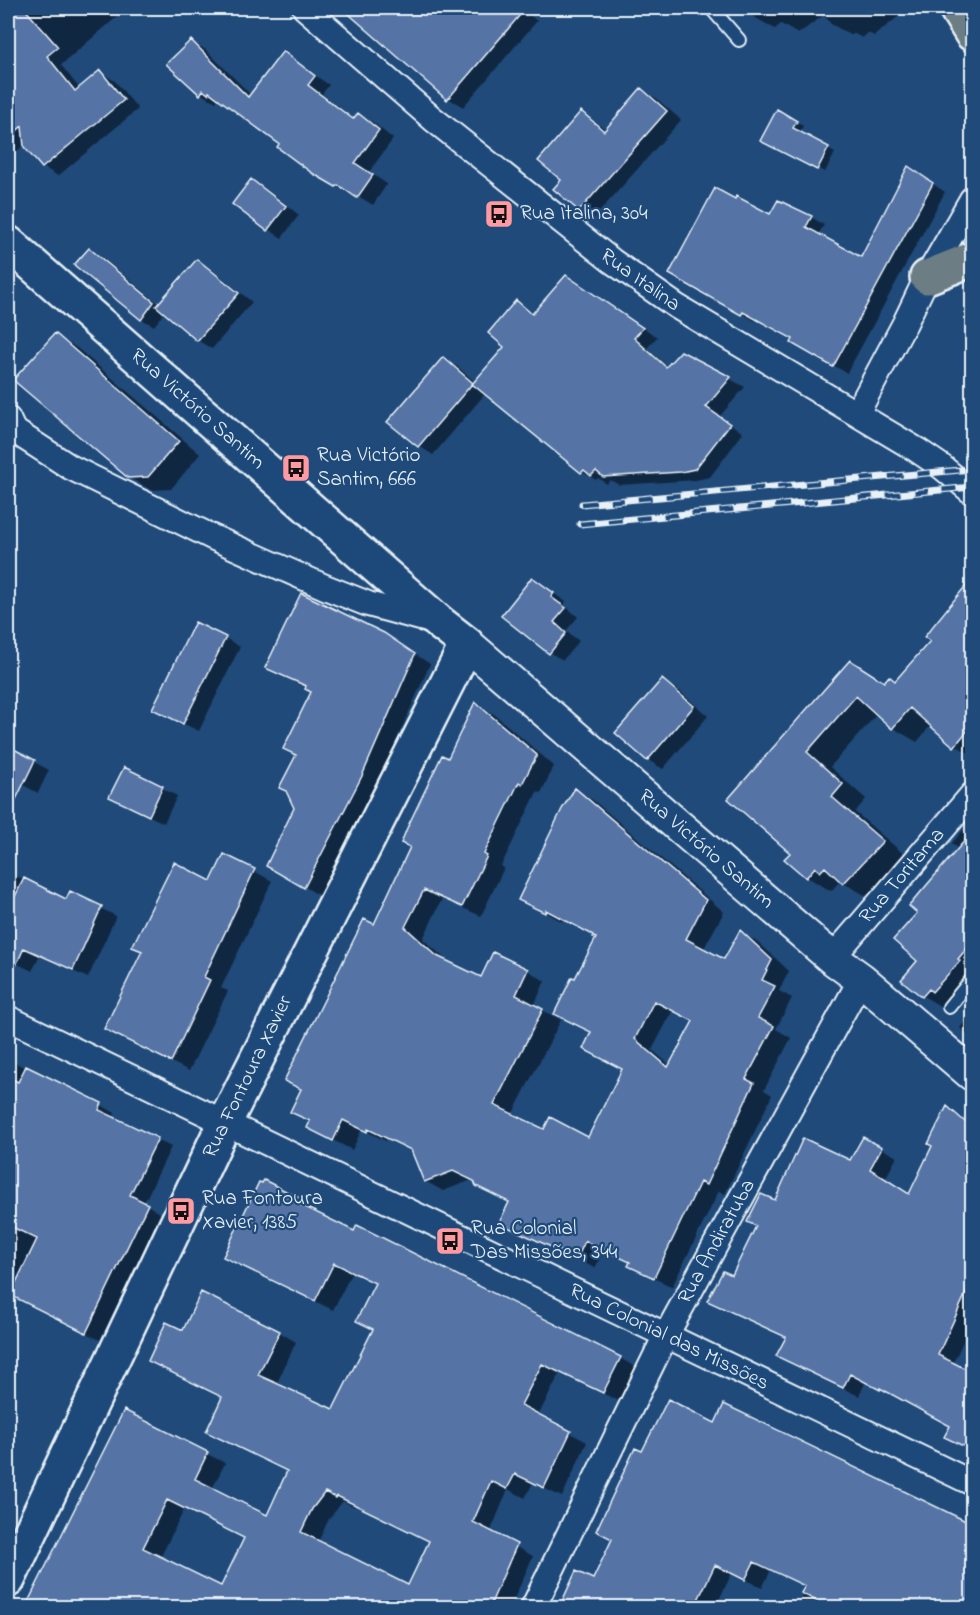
<svg xmlns="http://www.w3.org/2000/svg" width="980" height="1615" font-family="'Indie Flower',sans-serif">
  <style>
    .shadow { fill: #0007; fill-rule: evenodd }
    .building { fill: #5573a4; stroke: #e8f1f8; stroke-width: 1.5; fill-rule: evenodd }
    .lines { fill: none; stroke-linecap: round; stroke-linejoin: round }
    .service-casing { stroke: #e8f1f8; stroke-width: 16 }
    .minor-casing { stroke: #e8f1f8; stroke-width: 28 }
    .tertiary-casing { stroke: #e8f1f8; stroke-width: 36 }
    .secondary-casing { stroke: #e8f1f8; stroke-width: 38 }
    .trunk-casing { stroke: #e8f1f8; stroke-width: 38 }
    .service { stroke: #1f4a7a; stroke-width: 12 }
    .minor { stroke: #1f4a7a; stroke-width: 24 }
    .tertiary { stroke: #1f4a7a; stroke-width: 32 }
    .secondary { stroke: #1f4a7a; stroke-width: 33 }
    .trunk { stroke: #6d7d84; stroke-width: 33 }
    .rail-casing { stroke: #e8f1f8; stroke-width: 7 }
    .rail { stroke: #1f4a7a; stroke-width: 4.5; stroke-dasharray: 14; stroke-linecap: butt }
    .labels { text-anchor: middle; dominant-baseline: central; stroke-width: 4.5; stroke-linejoin: round; paint-order: stroke }
    .poi-label { font-size: 21px; fill: #e8f1f8; stroke: #1f4a7a; text-anchor: start }
    .street-label { font-size: 21px; fill: #e8f1f8; stroke: #1f4a7a }
  </style>
  <rect width="100%" height="100%" fill="#1f4a7a"/>
  <filter id="ink" filterUnits="userSpaceOnUse"><feTurbulence type="fractalNoise" baseFrequency=".0167" numOctaves="2"/><feDisplacementMap in="SourceGraphic" scale="12" xChannelSelector="R" yChannelSelector="G"/><feConvolveMatrix kernelMatrix="1 2 1 2 8 2 1 2 1" color-interpolation-filters="sRGB"/></filter>
  <g filter="url(#ink)">
    <path class="shadow" d="M 8,8 L 115,8 L 118,16 L 61,65 L 80,89 L 100,72 L 115,81 L 138,109 L 58,176 L 43,167 L 24,145 L 16,152 L 8,147 Z
      M 356,8 L 521,8 L 537,21 L 463,107 L 448,98 Z
      M 747,8 L 909,8 L 874,36 L 868,33 L 862,38 L 853,33 L 851,35 L 831,24 L 824,15 L 798,34 L 781,24 L 775,29 L 754,17 Z
      M 191,41 L 206,50 L 251,95 L 283,53 L 329,85 L 322,94 L 355,120 L 359,115 L 374,123 L 393,139 L 369,172 L 387,184 L 373,205 L 353,193 L 351,195 L 313,172 L 281,144 L 219,98 L 216,102 L 201,94 L 169,64 Z
      M 641,90 L 656,98 L 681,120 L 594,218 L 580,209 L 582,113 L 607,130 Z
      M 777,111 L 803,126 L 799,133 L 835,153 L 825,172 L 768,144 Z
      M 921,176 L 945,192 L 847,373 L 793,343 L 795,339 L 756,318 L 755,321 L 671,273 L 771,216 L 811,217 L 824,225 L 818,235 L 862,259 Z
      M 252,180 L 266,189 L 299,215 L 282,238 L 268,229 Z
      M 89,249 L 102,257 L 159,304 L 197,261 L 212,270 L 252,302 L 212,349 L 197,340 L 165,312 L 154,326 L 141,319 Z
      M 567,276 L 657,337 L 647,348 L 668,367 L 681,353 L 745,387 L 720,416 L 743,433 L 710,477 L 696,480 L 619,485 L 610,480 L 607,484 L 598,478 L 596,480 L 582,472 L 485,394 L 433,455 L 419,446 L 443,359 L 458,367 L 475,382 L 506,347 L 516,302 L 534,314 Z
      M 55,335 L 77,348 L 200,454 L 171,489 L 151,490 L 128,477 Z
      M 533,579 L 566,602 L 564,605 L 578,617 L 566,631 L 579,641 L 563,660 L 550,653 L 503,616 Z
      M 972,581 L 972,755 L 955,745 L 931,725 L 917,742 L 893,728 L 877,714 L 830,767 L 866,799 L 855,812 L 906,856 L 868,897 L 840,881 L 831,891 L 807,877 L 792,853 L 730,799 L 850,662 L 886,683 L 897,682 L 932,641 L 926,637 Z
      M 225,638 L 240,647 L 199,731 L 169,717 Z
      M 400,644 L 430,664 L 377,785 L 320,896 L 268,865 L 296,808 L 298,755 L 313,692 L 267,667 Z
      M 662,681 L 677,689 L 708,716 L 663,769 L 648,760 L 618,733 Z
      M 476,704 L 494,714 L 554,766 L 541,793 L 537,792 L 501,866 L 504,868 L 481,916 L 442,899 L 423,939 L 452,965 L 482,979 L 527,970 L 545,981 L 534,1006 L 561,1020 L 512,1115 L 545,1131 L 589,1139 L 623,1069 L 592,1033 L 574,1023 L 576,980 L 598,938 L 564,919 L 563,922 L 520,899 L 575,790 L 593,800 L 724,912 L 703,950 L 724,961 L 740,932 L 758,942 L 789,971 L 779,991 L 792,998 L 776,1029 L 791,1038 L 764,1090 L 772,1095 L 725,1194 L 719,1191 L 672,1287 L 630,1266 L 631,1263 L 604,1251 L 595,1268 L 519,1233 L 501,1222 L 510,1203 L 477,1185 L 472,1180 L 443,1191 L 425,1181 L 413,1151 L 387,1138 L 386,1141 L 362,1129 L 352,1150 L 327,1137 L 311,1122 L 292,1111 L 449,760 ZM 673,1010 L 694,1021 L 671,1066 L 652,1050 Z
      M 8,748 L 49,770 L 38,793 L 8,777 Z
      M 125,769 L 177,796 L 164,823 L 126,805 Z
      M 972,820 L 972,976 L 951,1001 L 947,998 L 940,1006 L 923,996 L 920,961 L 919,912 L 959,849 L 952,843 Z
      M 254,871 L 272,881 L 221,988 L 228,991 L 189,1071 L 106,1029 L 212,883 Z
      M 8,872 L 67,901 L 70,893 L 116,916 L 88,978 L 40,956 L 32,971 L 8,959 Z
      M 972,1013 L 972,1039 L 960,1028 Z
      M 8,1059 L 45,1078 L 8,1153 Z
      M 101,1105 L 115,1113 L 113,1118 L 171,1147 L 144,1203 L 161,1214 L 100,1340 L 8,1294 L 8,1213 L 13,1203 Z
      M 947,1108 L 972,1125 L 972,1322 L 930,1413 L 866,1381 L 859,1396 L 793,1365 L 778,1356 L 787,1337 L 709,1300 L 733,1277 L 776,1202 L 851,1162 L 864,1139 L 897,1157 L 885,1179 L 910,1196 L 934,1146 Z
      M 297,1198 L 314,1208 L 312,1212 L 620,1358 L 637,1368 L 621,1402 L 560,1373 L 538,1416 L 587,1442 L 562,1497 L 533,1483 L 525,1498 L 508,1489 L 490,1533 L 533,1556 L 510,1608 L 26,1608 L 125,1412 L 225,1463 L 212,1489 L 268,1517 L 288,1472 L 208,1431 L 224,1397 L 183,1332 L 279,1332 L 296,1342 L 276,1385 L 334,1411 L 374,1330 L 358,1320 L 376,1284 L 352,1272 L 333,1310 L 243,1266 ZM 343,1501 L 354,1507 L 355,1505 L 431,1542 L 409,1587 L 318,1542 L 329,1519 ZM 185,1508 L 245,1538 L 221,1588 L 160,1558 Z
      M 972,1383 L 972,1451 L 947,1437 Z
      M 725,1406 L 972,1527 L 972,1608 L 796,1608 L 806,1587 L 771,1570 L 762,1588 L 732,1573 L 715,1608 L 561,1608 L 594,1581 L 614,1539 L 642,1453 L 716,1425 Z"/>
    <path class="building" d="M 8,8 L 24,8 L 58,47 L 47,56 L 75,91 L 100,70 L 124,100 L 42,168 L 24,147 L 22,126 L 8,139 Z
      M 342,8 L 526,8 L 447,100 Z
      M 191,40 L 248,97 L 283,51 L 315,76 L 308,85 L 353,119 L 358,113 L 379,130 L 355,163 L 373,175 L 357,198 L 338,185 L 336,187 L 312,173 L 277,147 L 279,144 L 209,92 L 208,94 L 203,90 L 200,95 L 166,64 Z
      M 641,88 L 667,111 L 579,211 L 553,189 L 561,180 L 538,161 L 581,111 L 604,131 Z
      M 777,109 L 797,121 L 793,128 L 829,147 L 817,170 L 760,141 Z
      M 908,166 L 933,183 L 833,367 L 791,343 L 793,339 L 743,312 L 741,315 L 669,274 L 715,188 L 735,199 L 736,196 L 770,214 L 778,200 L 812,216 L 806,227 L 861,257 Z
      M 251,179 L 286,206 L 267,231 L 232,204 Z
      M 89,248 L 154,302 L 141,320 L 74,265 Z
      M 197,259 L 239,293 L 197,341 L 156,306 Z
      M 566,275 L 643,328 L 634,338 L 666,367 L 681,351 L 731,377 L 706,407 L 730,424 L 695,469 L 681,472 L 603,477 L 596,471 L 591,476 L 584,470 L 581,473 L 472,384 L 418,447 L 387,422 L 443,357 L 473,383 L 504,347 L 488,333 L 516,300 L 532,314 Z
      M 55,333 L 179,441 L 148,477 L 128,478 L 13,380 Z
      M 532,577 L 554,593 L 551,597 L 566,608 L 554,622 L 566,633 L 549,654 L 501,616 Z
      M 972,578 L 972,725 L 954,747 L 910,708 L 892,729 L 856,696 L 807,752 L 843,784 L 832,797 L 883,841 L 843,884 L 825,867 L 820,872 L 815,867 L 806,878 L 784,859 L 790,853 L 728,799 L 850,660 L 884,682 L 889,676 L 895,681 L 930,641 L 924,637 Z
      M 301,593 L 384,633 L 415,654 L 362,776 L 304,888 L 266,866 L 294,808 L 286,791 L 279,788 L 296,755 L 283,749 L 311,692 L 305,689 L 306,686 L 265,668 Z
      M 195,622 L 226,637 L 183,724 L 152,709 Z
      M 662,679 L 694,706 L 647,761 L 615,733 Z
      M 475,702 L 537,755 L 522,784 L 519,782 L 484,854 L 487,856 L 462,907 L 424,890 L 405,927 L 437,956 L 481,977 L 493,952 L 528,969 L 516,995 L 543,1009 L 494,1105 L 544,1129 L 550,1117 L 588,1137 L 622,1069 L 583,1049 L 591,1032 L 554,1014 L 572,977 L 575,978 L 596,938 L 593,937 L 593,935 L 546,910 L 545,913 L 518,900 L 562,809 L 575,788 L 706,900 L 686,939 L 724,959 L 740,930 L 772,960 L 762,980 L 775,986 L 758,1018 L 774,1026 L 746,1079 L 754,1083 L 706,1185 L 700,1182 L 654,1278 L 628,1266 L 630,1262 L 585,1241 L 577,1259 L 499,1223 L 509,1202 L 476,1186 L 474,1181 L 453,1171 L 424,1182 L 411,1150 L 368,1129 L 367,1132 L 343,1120 L 333,1141 L 307,1128 L 310,1121 L 290,1112 L 301,1089 L 284,1081 L 364,919 L 374,924 L 410,847 L 401,843 L 407,828 L 442,755 L 448,758 ZM 654,1001 L 693,1021 L 668,1067 L 635,1039 Z
      M 8,746 L 35,760 L 8,816 Z
      M 124,767 L 163,786 L 149,816 L 109,797 Z
      M 972,832 L 972,942 L 958,959 L 960,961 L 932,992 L 929,989 L 922,997 L 901,980 L 917,961 L 893,940 L 917,913 L 909,906 Z
      M 224,854 L 255,869 L 204,977 L 210,980 L 171,1062 L 104,1029 L 142,951 L 132,947 L 174,862 L 211,881 Z
      M 24,878 L 66,899 L 70,891 L 102,906 L 73,970 L 24,948 L 8,983 L 8,911 Z
      M 26,1066 L 102,1103 L 99,1110 L 158,1138 L 130,1195 L 148,1204 L 86,1333 L 10,1295 L 37,1239 L 8,1225 L 8,1077 L 18,1082 Z
      M 947,1106 L 972,1128 L 972,1280 L 938,1355 L 972,1372 L 972,1450 L 944,1437 L 950,1426 L 880,1388 L 880,1390 L 850,1374 L 843,1388 L 776,1356 L 786,1337 L 707,1301 L 723,1271 L 732,1275 L 756,1226 L 747,1222 L 761,1194 L 775,1200 L 803,1138 L 850,1160 L 863,1137 L 882,1147 L 870,1169 L 909,1194 L 932,1146 L 928,1144 Z
      M 264,1180 L 298,1197 L 295,1202 L 354,1231 L 357,1225 L 621,1357 L 603,1393 L 542,1364 L 521,1405 L 571,1431 L 544,1488 L 515,1474 L 507,1489 L 491,1481 L 473,1522 L 517,1544 L 489,1608 L 25,1608 L 124,1410 L 208,1452 L 195,1479 L 267,1515 L 287,1471 L 206,1432 L 222,1397 L 148,1361 L 166,1322 L 183,1330 L 201,1292 L 280,1331 L 258,1375 L 333,1409 L 373,1329 L 356,1321 L 375,1283 L 334,1263 L 315,1301 L 223,1257 L 259,1182 L 262,1183 ZM 325,1492 L 336,1498 L 337,1496 L 429,1541 L 408,1585 L 301,1532 L 312,1509 ZM 167,1500 L 244,1538 L 221,1586 L 143,1548 Z
      M 668,1399 L 715,1423 L 724,1404 L 972,1524 L 972,1608 L 830,1608 L 801,1593 L 805,1586 L 754,1562 L 745,1580 L 715,1565 L 694,1608 L 559,1608 L 576,1571 L 593,1579 L 612,1539 L 596,1531 L 635,1448 L 642,1451 Z"/>
    <g class="lines">
      <g class="service-casing">
        <path id="service" d="M 711,8 L 739,40
          M 949,1007 L 972,979"/>
      </g>
      <g class="minor-casing">
        <g id="minor">
          <path id="s1" d="M 305,8 L 433,119 L 612,261 L 676,306 L 917,450 L 942,467 L 972,492"/>
          <path d="M 857,413 L 905,323 L 927,277 L 972,199"/>
          <path d="M 8,419 L 13,430 L 70,467 L 212,537 L 325,587 L 368,604 L 435,622"/>
          <path id="s2" d="M 832,958 L 972,795"/>
          <path id="s3" d="M 8,1018 C 330,1172 650,1330 972,1483"/>
          <path id="s4" d="M 533,1608 L 665,1337 L 861,979"/>
        </g>
      </g>
      <g class="tertiary-casing">
        <g id="tertiary">
          <path id="s5" d="M 467,644 L 832,958 L 861,979 L 972,1074"/>
        </g>
      </g>
      <g class="secondary-casing">
        <g id="secondary">
          <path id="s6" d="M 8,243 L 440,623 L 467,644 L 225,1122 L 8,1580"/>
        </g>
      </g>
      <g class="trunk-casing">
        <path id="trunk" d="M 956,8 L 972,34
          M 927,277 L 972,259"/>
      </g>
      <use href="#service" class="service"/>
      <use href="#minor" class="minor"/>
      <use href="#tertiary" class="tertiary"/>
      <use href="#secondary" class="secondary"/>
      <use href="#trunk" class="trunk"/>
      <g class="rail-casing">
        <path id="rail" d="M 582,504 L 972,469
          M 580,524 L 972,487"/>
      </g>
      <use href="#rail" class="rail"/>
    </g>
  </g>
  <defs>
    <g id="bus-square" transform="scale(1.5)"><rect x="-9" y="-9" width="18" height="18" rx="4" fill="#ff9aa2" stroke="#1f4a7a"/><path d="M-5-6H5V4H4V6H2V4H-2V6H-4V4H-5ZM-3.5-4V0h7V-4ZM-3.5 1.2v1.5H-2V1.2ZM2 1.2v1.5H3.5V1.2Z" fill="#111"/></g>
  </defs>
  <g fill-rule="evenodd">
    <use href="#bus-square" x="499" y="214"/>
    <use href="#bus-square" x="296" y="468"/>
    <use href="#bus-square" x="181" y="1211"/>
    <use href="#bus-square" x="450" y="1241"/>
  </g>
  <g class="labels">
    <g class="poi-label">
      <text x="520" y="214">Rua Italina, 304</text>
      <text x="317" y="456">Rua Victório<tspan x="317" dy="24">Santim, 666</tspan></text>
      <text x="202" y="1199">Rua Fontoura<tspan x="202" dy="24">Xavier, 1385</tspan></text>
      <text x="471" y="1229">Rua Colonial<tspan x="471" dy="24">Das Missões, 344</tspan></text>
    </g>
    <g class="street-label">
      <text stroke="none"><textPath href="#s1" startOffset="432">Rua Italina</textPath></text>
      <text stroke="none"><textPath href="#s6" startOffset="252">Rua Victório Santim</textPath></text>
      <text stroke="none"><textPath href="#s5" startOffset="315">Rua Victório Santim</textPath></text>
      <text stroke="none"><textPath href="#s2" startOffset="108">Rua Toritama</textPath></text>
      <text transform="translate(248 1077) rotate(-64)">Rua Fontoura Xavier</text>
      <text stroke="none"><textPath href="#s4" startOffset="410">Rua Andiratuba</textPath></text>
      <text stroke="none"><textPath href="#s3" startOffset="734">Rua Colonial das Missões</textPath></text>
    </g>
  </g>
  <rect width="980" height="1615" fill="none" stroke="#1f4a7a" stroke-width="30"/>
  <rect x="15" y="15" width="950" height="1585" fill="none" stroke="#e8f1f8" stroke-width="2" filter="url(#ink)"/>
</svg>
